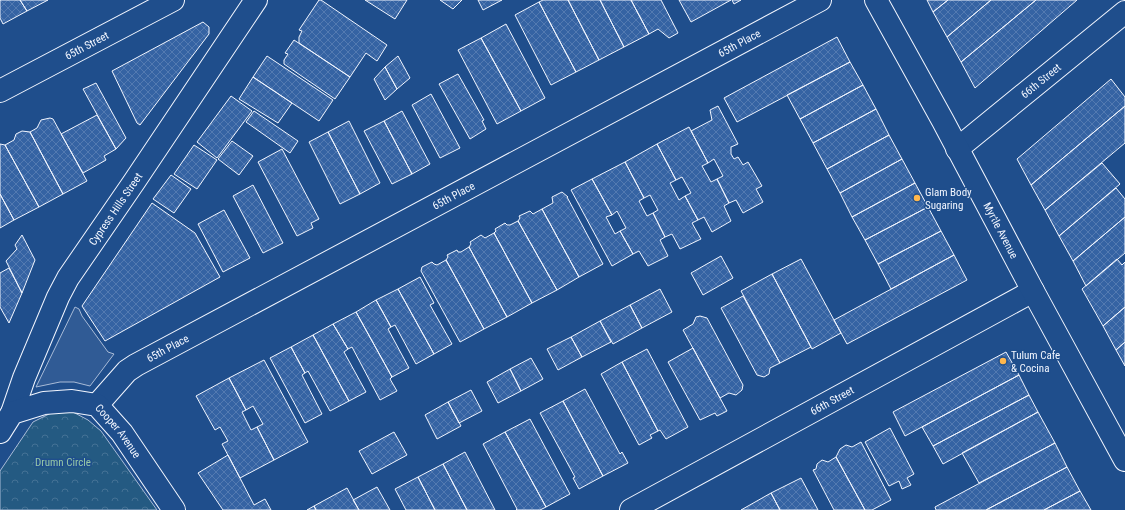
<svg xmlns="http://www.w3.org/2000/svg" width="1125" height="510" font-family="'Roboto Condensed',sans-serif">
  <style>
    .park { fill: url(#park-crowns); stroke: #a8bbd7 }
    .parking { fill: #305b95; stroke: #a8bbd7 }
    .building { fill: url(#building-cross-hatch); stroke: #f2f6ff }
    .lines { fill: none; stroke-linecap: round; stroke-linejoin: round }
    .minor-casing { stroke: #f2f6ff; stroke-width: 24 }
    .major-casing { stroke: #f2f6ff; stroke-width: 24 }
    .minor { stroke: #1f4e8c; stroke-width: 22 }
    .major { stroke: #1f4e8c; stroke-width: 22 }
    .poi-dot { fill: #ffb74d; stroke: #1f4e8c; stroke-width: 1.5 }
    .labels { text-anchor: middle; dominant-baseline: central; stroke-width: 3; stroke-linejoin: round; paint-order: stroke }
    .street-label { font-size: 11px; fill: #f2f6ff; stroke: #1f4e8c }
    .poi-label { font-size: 11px; fill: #f2f6ff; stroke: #1f4e8c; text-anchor: start }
    .park-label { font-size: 11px; fill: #97c8a6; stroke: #1f4e8c }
  </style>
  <defs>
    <pattern id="park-crowns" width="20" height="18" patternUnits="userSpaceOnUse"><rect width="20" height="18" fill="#245a82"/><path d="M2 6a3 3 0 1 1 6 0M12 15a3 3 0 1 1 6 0" fill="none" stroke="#447295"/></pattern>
    <pattern id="building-cross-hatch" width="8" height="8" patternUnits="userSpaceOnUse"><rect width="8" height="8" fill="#3563a3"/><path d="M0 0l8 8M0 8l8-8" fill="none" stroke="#537ab1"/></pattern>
  </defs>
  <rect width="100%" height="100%" fill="#1f4e8c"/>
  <path class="park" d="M 53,412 L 73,412 L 88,420 L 101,431 L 157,510 L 0,510 L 0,471 L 33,422 Z"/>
  <path class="parking" d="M 75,307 L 79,309 L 82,316 L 108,352 L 114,354 L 90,386 L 74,382 L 60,382 L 36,387 Z"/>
  <path class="building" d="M 0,0 L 20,0 L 27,11 L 3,24 L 0,18 Z
    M 20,0 L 48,0 L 27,11 Z
    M 319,0 L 321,0 L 387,45 L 377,61 L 366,53 L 350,77 L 299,43 L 299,37 L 302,31 L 299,30 Z
    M 365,0 L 407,0 L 395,19 Z
    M 440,0 L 462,0 L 453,9 Z
    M 478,0 L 502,0 L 483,10 Z
    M 543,0 L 568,0 L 599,60 L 576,72 L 539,2 Z
    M 568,0 L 600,0 L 624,47 L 599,60 Z
    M 600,0 L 631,0 L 649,34 L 624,47 Z
    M 631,0 L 661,0 L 678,33 L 669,38 L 658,29 L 649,34 Z
    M 679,0 L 731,0 L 691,22 Z
    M 732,0 L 741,0 L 734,4 Z
    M 927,0 L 948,0 L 933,12 Z
    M 948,0 L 991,0 L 947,37 L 933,12 Z
    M 991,0 L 1036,0 L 961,62 L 947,37 Z
    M 1036,0 L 1077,0 L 975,88 L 961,62 Z
    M 539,2 L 576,72 L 551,85 L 515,15 Z
    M 203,22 L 209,27 L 209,34 L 140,125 L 137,123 L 112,71 Z
    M 506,24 L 545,98 L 521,111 L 481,38 Z
    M 837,37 L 850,62 L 737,122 L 724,98 Z
    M 481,38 L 521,111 L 497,124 L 458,50 Z
    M 294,40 L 350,77 L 335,99 L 284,64 L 284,60 L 288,54 L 285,53 Z
    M 267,56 L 333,100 L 319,121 L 253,77 Z
    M 398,56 L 410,78 L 397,89 L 385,67 Z
    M 850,62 L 863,85 L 800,119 L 787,95 Z
    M 385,67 L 397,89 L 385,100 L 374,79 Z
    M 458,74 L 484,120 L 482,121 L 486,129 L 470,139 L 439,84 Z
    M 253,77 L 292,103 L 278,123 L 239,99 Z
    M 1111,79 L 1125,97 L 1125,106 L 1031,185 L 1017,159 Z
    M 96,83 L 126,138 L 116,149 L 83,89 Z
    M 863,85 L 876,109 L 813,143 L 800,119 Z
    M 431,94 L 460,148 L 440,158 L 412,105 Z
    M 231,96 L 252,111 L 217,158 L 197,142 Z
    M 718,106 L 738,144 L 731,147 L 731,154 L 734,159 L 738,157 L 743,165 L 748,162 L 762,186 L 756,189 L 763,202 L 743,213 L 736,200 L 729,203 L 717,179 L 723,176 L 714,159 L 708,163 L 691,131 L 712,120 L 710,110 Z
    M 1125,106 L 1125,143 L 1045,210 L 1031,185 Z
    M 876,109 L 889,135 L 827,169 L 813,143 Z
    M 254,111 L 298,141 L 290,153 L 246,122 Z
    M 402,111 L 430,164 L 412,174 L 384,121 Z
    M 97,115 L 116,149 L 104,156 L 106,160 L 83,173 L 61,134 Z
    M 50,118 L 53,119 L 87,181 L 63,194 L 30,132 L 37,128 L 41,120 Z
    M 349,121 L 380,183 L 360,194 L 328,132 Z
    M 384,121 L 412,174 L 392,184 L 364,131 Z
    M 689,127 L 708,163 L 702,166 L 711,182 L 717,179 L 729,203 L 724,206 L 731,221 L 712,232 L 704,217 L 698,220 L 685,196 L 691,193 L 682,177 L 676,180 L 657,144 Z
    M 22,131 L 30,132 L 63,194 L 39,207 L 5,145 L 14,140 L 16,134 Z
    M 328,132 L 360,194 L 340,204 L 309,142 Z
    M 889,135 L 902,159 L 840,193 L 827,169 Z
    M 232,141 L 253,156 L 239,175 L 218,159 Z
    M 0,144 L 5,145 L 39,207 L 14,220 L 0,194 Z
    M 657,144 L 676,180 L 670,183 L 679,200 L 685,196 L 698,220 L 692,223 L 701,239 L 680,249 L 672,234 L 665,237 L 653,213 L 658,210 L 650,195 L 644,198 L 625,162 Z
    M 194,145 L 217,160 L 197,189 L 174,174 Z
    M 282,149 L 319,219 L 311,223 L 313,228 L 297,236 L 258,162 Z
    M 902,159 L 915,183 L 852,217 L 840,193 Z
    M 625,162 L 644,198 L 639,201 L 647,216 L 653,213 L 665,237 L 660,240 L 668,256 L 648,266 L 639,251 L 633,254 L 620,231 L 626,228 L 617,211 L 612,215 L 592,179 Z
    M 1102,163 L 1120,184 L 1059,236 L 1045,210 Z
    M 171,175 L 191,189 L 174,213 L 153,199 Z
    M 592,179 L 612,215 L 606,217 L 615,234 L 620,231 L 633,254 L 612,266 L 571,190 Z
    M 915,183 L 928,207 L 865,240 L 852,217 Z
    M 253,185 L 283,243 L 263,253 L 233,196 Z
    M 1116,188 L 1125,199 L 1125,217 L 1073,261 L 1059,236 Z
    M 562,192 L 568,197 L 567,197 L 603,264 L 579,277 L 542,209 L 553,203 L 552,197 Z
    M 0,194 L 14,220 L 0,228 Z
    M 152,203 L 195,233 L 220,277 L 105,341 L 82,306 Z
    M 928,207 L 941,231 L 878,264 L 865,240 Z
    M 542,209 L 579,277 L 557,290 L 518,221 L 520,218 L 519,216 L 530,211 L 533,214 Z
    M 224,210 L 250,258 L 223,272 L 198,224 Z
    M 1125,217 L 1125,253 L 1086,286 L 1073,261 Z
    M 518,221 L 557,290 L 532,303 L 494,233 L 496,231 L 495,229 L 505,223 L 507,225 L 510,225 Z
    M 941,231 L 954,255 L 891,289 L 878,264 Z
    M 494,233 L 532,303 L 507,317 L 469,247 L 471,244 L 470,242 L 481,235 L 485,238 Z
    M 22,235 L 35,260 L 22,293 L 6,261 L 17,249 L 15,245 Z
    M 469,247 L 507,317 L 484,329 L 446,260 L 448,257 L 447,255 L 457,250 L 458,252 L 461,252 Z
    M 954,255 L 967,280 L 847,344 L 834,320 Z
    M 721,256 L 733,278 L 703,295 L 691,273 Z
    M 801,259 L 841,333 L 812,349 L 772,274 Z
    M 1117,259 L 1122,265 L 1125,262 L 1125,307 L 1103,326 L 1082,289 Z
    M 446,260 L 484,329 L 460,342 L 421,271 L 422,267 L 432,262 L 434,264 L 437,265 Z
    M 9,268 L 22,293 L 9,323 L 0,307 L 0,273 Z
    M 772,274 L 811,347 L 780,363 L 741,291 Z
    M 420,277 L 434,303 L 430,305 L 452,344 L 434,354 L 398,289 Z
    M 398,289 L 434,354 L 416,364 L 395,325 L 391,327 L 376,300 Z
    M 660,289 L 672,312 L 642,328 L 630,305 Z
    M 743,296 L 780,363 L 770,368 L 769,374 L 764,377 L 757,375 L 721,308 Z
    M 376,300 L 391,327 L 388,329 L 409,368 L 392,377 L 356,312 Z
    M 630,305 L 642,328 L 613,344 L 600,321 Z
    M 1125,307 L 1125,342 L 1116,350 L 1103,326 Z
    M 356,312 L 392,377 L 390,379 L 397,391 L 380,400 L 352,347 L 348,349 L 333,324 Z
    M 700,316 L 707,318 L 743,385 L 742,390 L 736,395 L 729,393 L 720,398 L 683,330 L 693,324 L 696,317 Z
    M 600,321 L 611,342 L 582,357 L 571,337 Z
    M 333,324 L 348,349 L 344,352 L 366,392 L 349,401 L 313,335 Z
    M 313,335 L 349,401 L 330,411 L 308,371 L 305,373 L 291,347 Z
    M 571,337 L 582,357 L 558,370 L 547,349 Z
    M 1125,342 L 1125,366 L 1116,350 Z
    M 291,347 L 305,373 L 302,375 L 322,414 L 305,423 L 270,358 Z
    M 693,348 L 727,411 L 717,416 L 715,413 L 700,420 L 668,362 Z
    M 647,349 L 688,427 L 666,439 L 660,430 L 658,431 L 622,362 Z
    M 1006,352 L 1019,375 L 905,436 L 893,412 Z
    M 531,358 L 543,379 L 521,391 L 510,369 Z
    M 264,360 L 308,442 L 274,460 L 257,427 L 263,424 L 253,406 L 246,410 L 229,378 Z
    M 622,362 L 658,431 L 650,435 L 652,438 L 639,445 L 601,374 Z
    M 510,369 L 521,391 L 498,403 L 487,382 Z
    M 1019,375 L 1029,395 L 933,446 L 922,427 Z
    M 229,378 L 246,410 L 242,412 L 251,430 L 257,427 L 274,460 L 240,478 L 222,444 L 228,441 L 220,427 L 215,430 L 196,396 Z
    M 585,389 L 620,454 L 622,452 L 628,463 L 603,476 L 563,401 Z
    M 471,390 L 482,411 L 459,423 L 448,402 Z
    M 1029,395 L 1038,412 L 943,464 L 933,446 Z
    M 563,401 L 603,476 L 579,489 L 573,478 L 575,477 L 540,413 Z
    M 448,402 L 461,426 L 437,439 L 425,415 Z
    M 1038,412 L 1055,443 L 979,483 L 962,453 Z
    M 530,419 L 570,494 L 546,507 L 505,432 Z
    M 890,428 L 914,474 L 907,478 L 911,485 L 902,489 L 899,481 L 889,486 L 865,442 Z
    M 394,432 L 407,455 L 372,474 L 359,451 Z
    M 505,432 L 546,507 L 540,510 L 516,510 L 517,509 L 483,444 Z
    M 861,442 L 891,500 L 872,510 L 865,510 L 836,457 L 840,449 L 846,445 L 852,447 Z
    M 1055,443 L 1067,467 L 986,510 L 936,510 L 935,507 Z
    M 465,452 L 495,510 L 467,510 L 443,464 Z
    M 228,455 L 254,505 L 265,499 L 271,510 L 223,510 L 198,473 Z
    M 836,457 L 865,510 L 834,510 L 813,470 L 816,469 L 817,464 L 822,460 L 828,462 Z
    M 443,464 L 467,510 L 435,510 L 418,477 Z
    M 1067,467 L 1080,491 L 1044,510 L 986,510 Z
    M 418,477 L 435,510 L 406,510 L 395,489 Z
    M 801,478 L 818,510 L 780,510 L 771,493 Z
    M 377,487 L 390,510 L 359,510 L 353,500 Z
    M 347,488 L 359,510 L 316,510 L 314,506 Z
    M 1080,491 L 1091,510 L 1044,510 Z
    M 771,493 L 780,510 L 741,510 Z
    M 314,506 L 316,510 L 307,510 Z"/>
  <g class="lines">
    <g class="minor-casing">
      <g id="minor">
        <path id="s1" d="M 0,91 L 173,0"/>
        <path id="s2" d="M 957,149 L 1125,12"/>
        <path id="s3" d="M 97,405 L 127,371 L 136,365 L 820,0"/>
        <path id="s4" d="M 12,413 L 24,378 L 58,297 L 68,278 L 134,182 L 256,0"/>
        <path id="s5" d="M 631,510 L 1033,291"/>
      </g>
    </g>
    <g class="major-casing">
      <g id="major">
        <path id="s6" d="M 876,0 L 943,121 L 1033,291 L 1125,460"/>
        <path id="s7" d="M 0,432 L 12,413 L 44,403 L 72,401 L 97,405 L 122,433 L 174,510"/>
      </g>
    </g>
    <use href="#minor" class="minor"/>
    <use href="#major" class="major"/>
  </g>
  <g class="poi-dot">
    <circle cx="917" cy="198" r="4"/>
    <circle cx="1003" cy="361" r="4"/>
  </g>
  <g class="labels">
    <g class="street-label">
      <text stroke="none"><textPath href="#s3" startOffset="740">65th Place</textPath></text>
      <text stroke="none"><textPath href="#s1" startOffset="98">65th Street</textPath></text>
      <text stroke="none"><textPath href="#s2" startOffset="108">66th Street</textPath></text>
      <text stroke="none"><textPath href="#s3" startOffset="416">65th Place</textPath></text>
      <text stroke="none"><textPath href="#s4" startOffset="230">Cypress Hills Street</textPath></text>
      <text stroke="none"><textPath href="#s6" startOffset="262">Myrtle Avenue</textPath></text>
      <text stroke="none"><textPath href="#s3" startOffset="92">65th Place</textPath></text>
      <text stroke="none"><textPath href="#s5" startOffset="229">66th Street</textPath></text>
      <text stroke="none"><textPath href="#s7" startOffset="143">Cooper Avenue</textPath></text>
    </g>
    <g class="poi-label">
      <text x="925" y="192">Glam Body<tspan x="925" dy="13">Sugaring</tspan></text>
      <text x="1011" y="355">Tulum Cafe<tspan x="1011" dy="13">&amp; Cocina</tspan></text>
    </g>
    <g class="park-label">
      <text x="63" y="462">Drumn Circle</text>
    </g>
  </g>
</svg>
